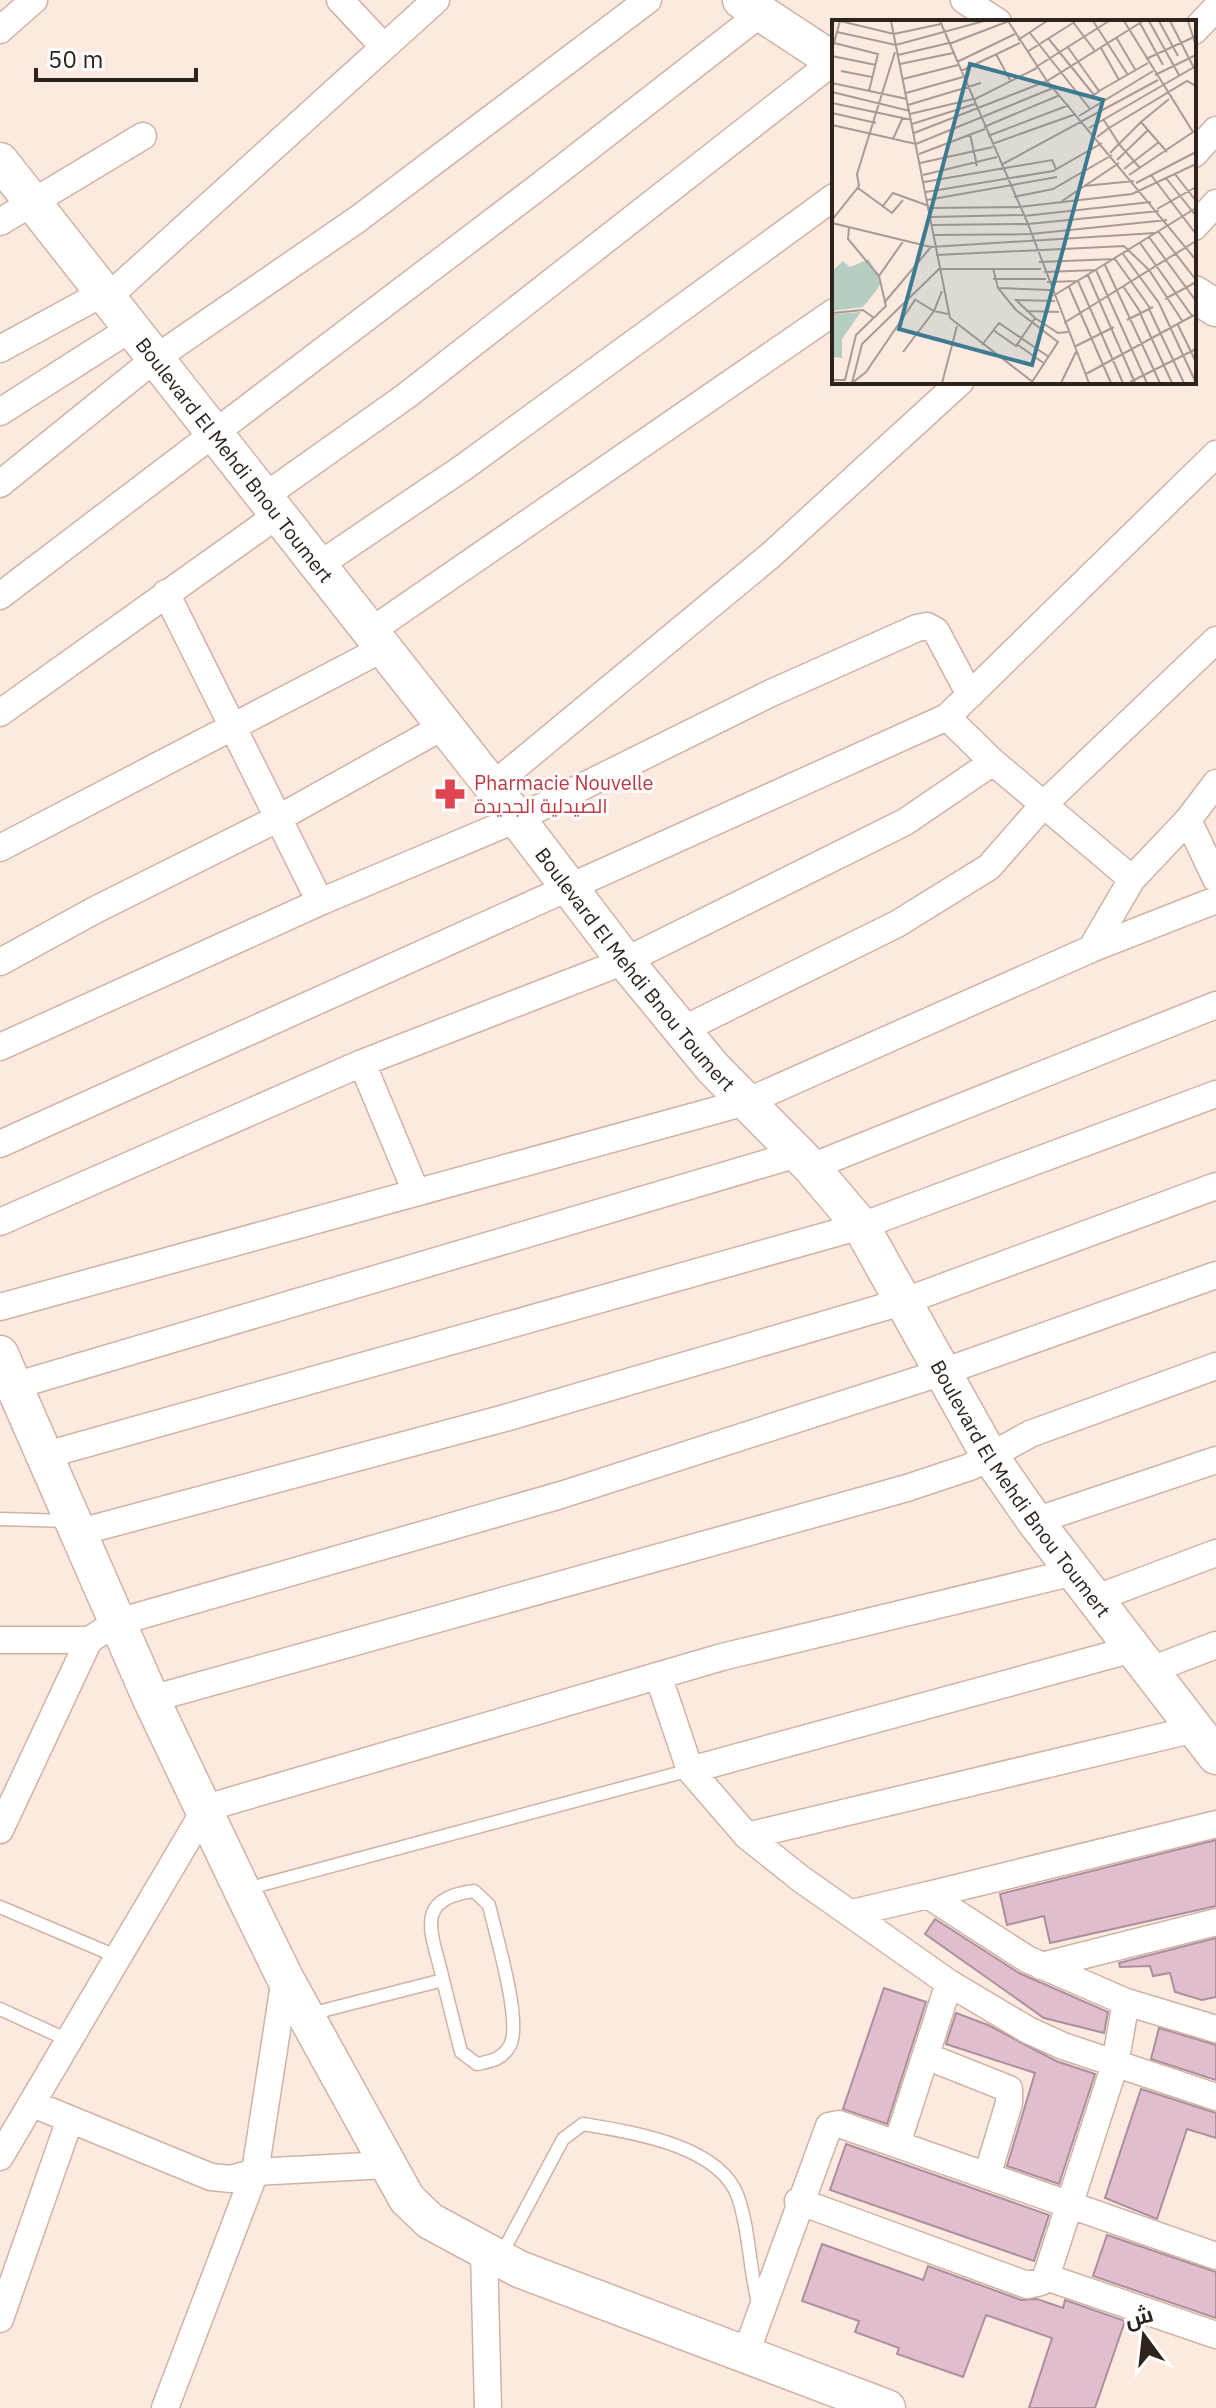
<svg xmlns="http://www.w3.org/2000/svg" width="1216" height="2408" font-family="'IBM Plex Sans',Cairo,sans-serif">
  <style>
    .building { fill: #e0becd; stroke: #ac8f9c; stroke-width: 2 }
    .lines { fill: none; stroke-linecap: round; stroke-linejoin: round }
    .lane-casing { stroke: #cfb3a4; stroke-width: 15 }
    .street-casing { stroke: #cfb3a4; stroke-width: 29 }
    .secondary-casing { stroke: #cfb3a4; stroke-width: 39 }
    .lane { stroke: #fff; stroke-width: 12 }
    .street { stroke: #fff; stroke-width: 26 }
    .secondary { stroke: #fff; stroke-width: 36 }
    .labels { text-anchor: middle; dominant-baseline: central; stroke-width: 6; stroke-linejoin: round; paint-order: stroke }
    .street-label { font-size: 20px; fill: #2e231d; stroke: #fff }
    .health-label { font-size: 20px; fill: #be3a42; stroke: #fff; text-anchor: start }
    .inset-road { fill: none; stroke: #aa9a93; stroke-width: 2 }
    .view { fill: #3c7b90; fill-opacity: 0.15; stroke: #3c7b90; stroke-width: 4 }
    .inset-edge { fill: none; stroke: #2e231d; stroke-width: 4 }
  </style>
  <rect width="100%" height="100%" fill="#fceae1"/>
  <path class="building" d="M 1216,1840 L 1216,1906 L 1050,1943 L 1044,1916 L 1007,1925 L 1000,1894 Z
    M 935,1919 L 1019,1973 L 1108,2012 L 1104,2033 L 1044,2018 L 925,1934 Z
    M 1216,1938 L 1216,1997 L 1202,2000 L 1175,1992 L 1170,1973 L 1153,1976 L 1150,1966 L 1120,1967 L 1119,1963 Z
    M 884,1988 L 926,2002 L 887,2124 L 843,2109 Z
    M 956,2013 L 988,2025 L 1056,2061 L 1095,2074 L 1059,2184 L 1007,2166 L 1035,2073 L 946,2044 Z
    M 1159,2028 L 1216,2045 L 1216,2080 L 1151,2059 Z
    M 1141,2089 L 1216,2113 L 1216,2138 L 1187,2129 L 1157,2219 L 1105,2198 Z
    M 846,2144 L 1049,2215 L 1034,2261 L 830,2190 Z
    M 1107,2235 L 1216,2272 L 1216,2318 L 1093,2276 Z
    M 822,2244 L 923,2280 L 928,2266 L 1021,2300 L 1037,2299 L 1063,2308 L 1065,2300 L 1125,2321 L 1095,2408 L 1029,2408 L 1052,2338 L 986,2315 L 963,2377 L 897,2354 L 899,2348 L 855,2332 L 859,2321 L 802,2301 Z"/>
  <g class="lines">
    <g class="lane-casing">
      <path id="lane" d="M 0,1519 L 69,1521
        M 246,1889 L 690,1770
        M 0,1907 L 118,1957
        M 0,2009 L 70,2041
        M 310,2014 L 443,1980 L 461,2052 L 477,2064 C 491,2061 501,2060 509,2047 C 524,2026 495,1933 489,1905 L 474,1891 C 411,1899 433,1934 443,1980
        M 500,2257 L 563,2139 L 583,2124 C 630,2132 720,2145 738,2197 C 750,2231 749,2271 759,2306"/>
    </g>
    <g class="street-casing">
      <path id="street" d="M 340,0 L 382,45
        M 964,0 L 998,22
        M 0,30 L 34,0
        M 1194,31 L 1216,8
        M 1194,154 L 1216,130
        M 0,222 L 143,136
        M 1194,227 L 1216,203
        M 108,297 L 436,0
        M 0,349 L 105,292
        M 0,412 L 133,327
        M 0,484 L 156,358 L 358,219 L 648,0
        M 265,496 L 406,396 L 834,61
        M 319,565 L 464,467 L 834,197
        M 166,593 L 320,902
        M 0,596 L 537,188 L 760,14
        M 371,631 L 834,312
        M 0,713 L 279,514
        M 947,717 L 993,762 L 1132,879
        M 492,786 L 771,555 L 960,382
        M 1188,820 L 1216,879
        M 0,848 L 384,648
        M 1091,949 L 1132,879 L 1188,820 L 1216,783
        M 0,962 L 97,909 L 277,819 L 444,726
        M 682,1030 L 897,924 L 989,867 L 1045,803 L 1216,640
        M 0,1047 L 320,902 L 517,819 L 771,693 L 917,628 L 927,626 L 936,631 L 970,695
        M 362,1063 L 416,1192
        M 0,1144 L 947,717 L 1216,454
        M 811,1167 L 1216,1005
        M 0,1222 L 362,1063 L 625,961 L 905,822 L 993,762
        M 0,1307 L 746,1102 L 1091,949 L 1216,900
        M 14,1386 L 797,1154
        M 46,1455 L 861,1226 L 1216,1094
        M 1035,1521 L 1216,1460
        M 80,1532 L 505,1418 L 905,1301 L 1216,1186
        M 1094,1599 L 1216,1553
        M 0,1640 L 89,1640 L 118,1622 L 561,1495 L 943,1372 L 1216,1275
        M 1151,1670 L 1216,1645
        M 659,1678 L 690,1770 L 747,1836 L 801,1879 L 949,1983 L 1028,2030 L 1063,2046 L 1216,2097
        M 151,1699 L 907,1488 L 970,1467 L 1030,1434 L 1216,1366
        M 690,1770 L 1133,1649
        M 0,1830 L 89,1640
        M 747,1836 L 1195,1729
        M 852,1913 L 928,1895
        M 1041,1966 L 1216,1922
        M 1126,2002 L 1027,1959 L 928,1895 L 1216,1824
        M 926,2056 L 1009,2089 L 1009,2103 L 987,2176
        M 33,2104 L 211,2177 L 231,2179 L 255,2172 L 285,1978
        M 897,2144 L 949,1983
        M 0,2157 L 206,1808 L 722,1657 L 1074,1572
        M 798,2201 L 1027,2285 L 1041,2282 L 1046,2277 L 1115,2064 L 1126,2002 L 1216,2029
        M 484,2253 L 488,2408
        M 1046,2277 L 1216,2335
        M 0,2319 L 69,2122
        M 746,2353 L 829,2126 L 839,2124 L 1216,2256
        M 165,2408 L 255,2172 L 386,2165"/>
    </g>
    <g class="secondary-casing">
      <g id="secondary">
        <path d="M 741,0 L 834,61"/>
        <path id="s1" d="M 0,161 L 492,786 L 625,961 L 713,1068 L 811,1167 L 861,1226 L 989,1455 L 1035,1521 L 1216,1756"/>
        <path d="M 1194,294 L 1216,308"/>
        <path d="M 0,1354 L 151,1699 L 242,1890 L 285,1978 L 407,2199 L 430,2221 L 519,2269 L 887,2408"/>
      </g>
    </g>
    <use href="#lane" class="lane"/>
    <use href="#street" class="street"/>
    <use href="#secondary" class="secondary"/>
  </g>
  <defs>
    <g id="pharmacy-bare" transform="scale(2.4)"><path d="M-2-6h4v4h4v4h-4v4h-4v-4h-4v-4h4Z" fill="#e0444e" stroke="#fff" stroke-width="2.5" paint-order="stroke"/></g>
  </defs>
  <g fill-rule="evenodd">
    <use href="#pharmacy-bare" x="450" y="794"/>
  </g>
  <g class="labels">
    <g class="street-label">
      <text stroke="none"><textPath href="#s1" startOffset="380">Boulevard El Mehdi Bnou Toumert</textPath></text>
      <text stroke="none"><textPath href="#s1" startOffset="1028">Boulevard El Mehdi Bnou Toumert</textPath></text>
      <text stroke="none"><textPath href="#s1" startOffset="1678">Boulevard El Mehdi Bnou Toumert</textPath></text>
    </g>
    <g class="health-label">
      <text x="474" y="782">Pharmacie Nouvelle<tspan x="474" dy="23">الصيدلية الجديدة</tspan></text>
    </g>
  </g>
  <g transform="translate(832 20)">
    <rect width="364" height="364" fill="#fceae1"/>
    <path d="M 37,239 L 49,263 L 44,271 L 31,287 L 0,291 L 0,251 L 11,241 L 18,247 ZM 29,292 L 10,319 L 10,338 L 0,337 L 0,294 Z" fill="#b6cec2"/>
    <path class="inset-road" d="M 8,1 L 62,14 L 109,4M 59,1 L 118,298 L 202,363M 108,1 L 196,204 L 257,363M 176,1 L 215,61 L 364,240M 261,1 L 296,55M 292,1 L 361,112 L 297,155M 317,1 L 347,55M 327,1 L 346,36M 338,1 L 364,52M 356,1 L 364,26M 241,2 L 263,31M 308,3 L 331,45M 5,12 L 64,25 L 152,1M 198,13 L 258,89M 284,17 L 304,51M 216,18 L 262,75 L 267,71 L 235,26M 186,20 L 215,1M 2,23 L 46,34 L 37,71M 117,24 L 177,1M 269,28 L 287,60M 0,30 L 8,1M 195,32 L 244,1M 164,34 L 178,60M 66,35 L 117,23M 0,36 L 44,45M 314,39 L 364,16M 125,42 L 183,14M 68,44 L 121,33M 204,47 L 277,1M 9,51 L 40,57M 129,51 L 188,23M 323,55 L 364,35M 71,59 L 126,45M 0,63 L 75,79M 267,71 L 316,43M 0,72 L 78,91M 74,73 L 131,57M 141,80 L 205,48M 0,83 L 80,100M 76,85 L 149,63M 0,93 L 44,103M 78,94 L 141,79M 247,96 L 321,51M 271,99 L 277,108 L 355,61 L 364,66M 309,102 L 337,79M 80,104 L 143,84M 0,105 L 84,124 L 221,68M 152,107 L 228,75M 257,108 L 364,46M 82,113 L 215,61 L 311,1M 138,114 L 145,146M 156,116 L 237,85M 265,117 L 277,108 L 287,124 L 309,102 L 335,132M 61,119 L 71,97M 160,124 L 244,94M 278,133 L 287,124 L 308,148M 87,134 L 153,109M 285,140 L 316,110M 88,143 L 161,127M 169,145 L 326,60M 292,149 L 327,122M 343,154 L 364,181M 91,155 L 165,137M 319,155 L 364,214M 334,158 L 364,196M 92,162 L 220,140 L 224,149M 304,163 L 364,132M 252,166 L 302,161M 26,168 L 60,193 L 71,180M 94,172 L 221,151 L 270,123M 182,177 L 221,169 L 280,135M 95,180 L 225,157M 230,181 L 287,143M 50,187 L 61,173 L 97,186M 97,188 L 187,187 L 300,174 L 364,144M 325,189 L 364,167M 192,196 L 319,182M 98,197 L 191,195M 0,200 L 27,166 L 25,154 L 63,32M 0,203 L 99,227 L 323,213M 100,205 L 196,204 L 327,191M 17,208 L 16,219 L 47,256M 326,211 L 364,260M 101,215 L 199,214 L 335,200M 317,217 L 364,281M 308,223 L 360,296M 291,234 L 327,283 L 364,363M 104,235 L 292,226 L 317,250 L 351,302M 207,242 L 283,239 L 318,288M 273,245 L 328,363M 161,248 L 166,268 L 184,290 L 226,322 L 200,362M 212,252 L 264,250 L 315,363M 256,255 L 303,363M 161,259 L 214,259M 215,262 L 246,261 L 291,363M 291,266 L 309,293M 237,267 L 279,363M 166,268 L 218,270M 221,276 L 364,188M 82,279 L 102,291 L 110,271M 333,279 L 364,262M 52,283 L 99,227M 317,289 L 352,363M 194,291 L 227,292M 0,293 L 31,290 L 42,298M 308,293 L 340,363M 203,298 L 184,280 L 223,281M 295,300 L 321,287M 232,303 L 364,221M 346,305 L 364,342M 161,310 L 184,326 L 203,298 L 226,313 L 236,312M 150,325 L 167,303 L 217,337M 186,325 L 213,344M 242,327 L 282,307M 71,332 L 102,291 L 116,294M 254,354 L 364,294M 0,360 L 13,360 L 24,315 L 54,286 L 47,256 L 72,220M 298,362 L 364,329M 20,363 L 30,324 L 107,249 L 209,249M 20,363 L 34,352 L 83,280M 110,363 L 125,306M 229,363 L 244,332"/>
    <path class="view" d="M 138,44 L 271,80 L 200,345 L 67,309 Z"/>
    <rect width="364" height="364" class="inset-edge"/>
  </g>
  <g transform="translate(1144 2336) rotate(345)" stroke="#ffffff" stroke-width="6" paint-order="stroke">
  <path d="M0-6L14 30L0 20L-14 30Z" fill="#2e231d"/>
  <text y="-12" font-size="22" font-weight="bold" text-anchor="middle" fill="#2e231d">ش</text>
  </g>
  <path d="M36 68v12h160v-12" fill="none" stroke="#2e231d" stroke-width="4"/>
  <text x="48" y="68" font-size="24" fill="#2e231d" stroke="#ffffff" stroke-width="6" paint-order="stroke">50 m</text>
</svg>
